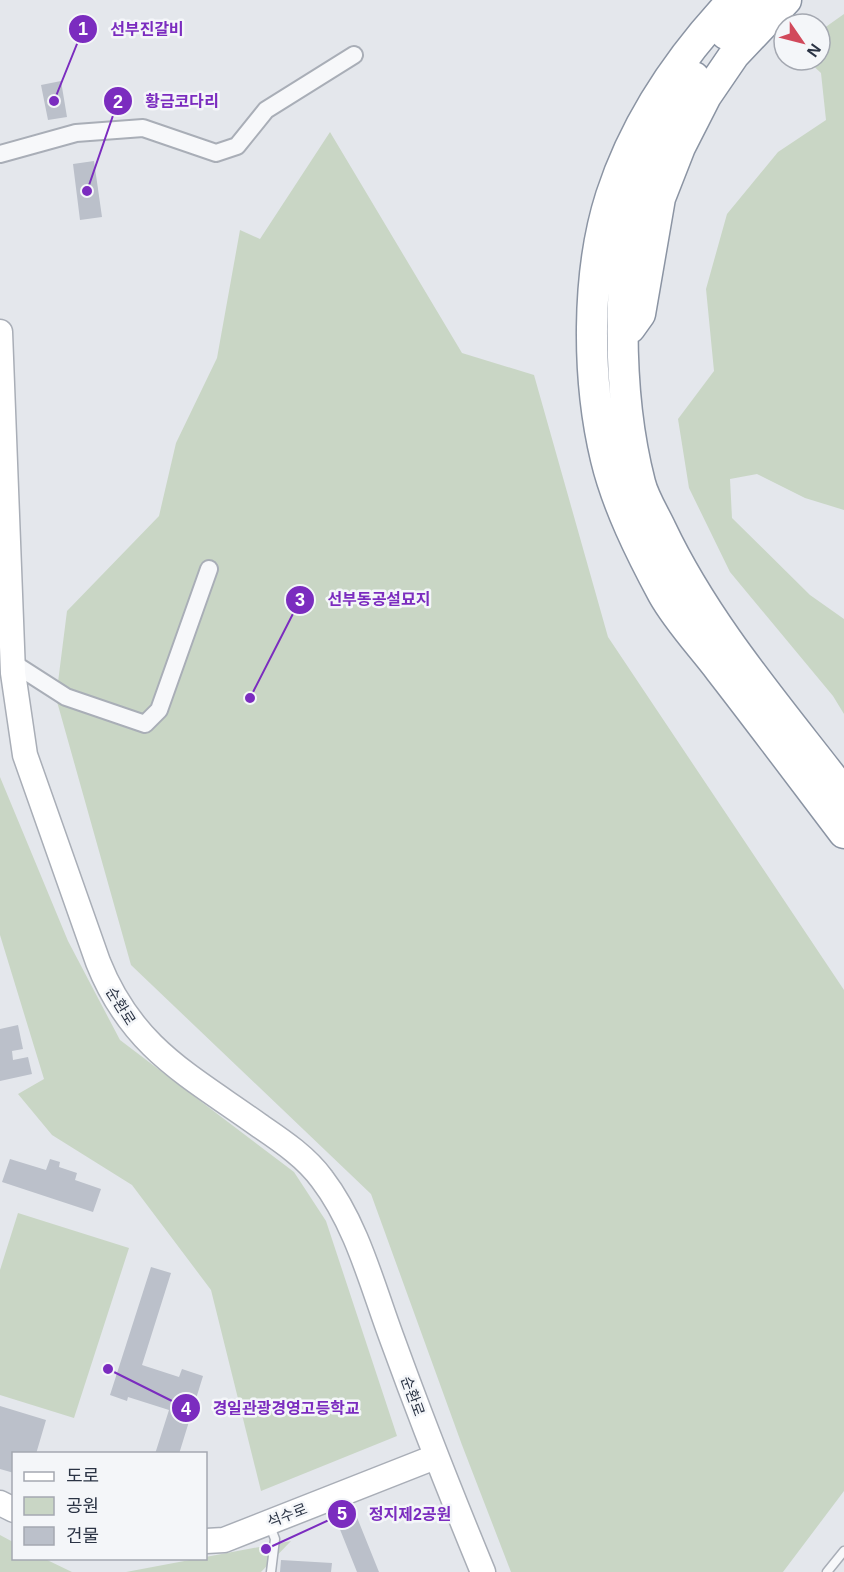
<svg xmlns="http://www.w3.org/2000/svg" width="844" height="1572" font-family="Helvetica,'Noto Sans KR',sans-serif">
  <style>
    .green { fill: #c9d6c5 }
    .building { fill: #bbc0ca }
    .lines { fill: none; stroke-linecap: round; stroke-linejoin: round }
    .lane-casing { stroke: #a9aeb7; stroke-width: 11 }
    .street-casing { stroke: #a9aeb7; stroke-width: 20 }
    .secondary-casing { stroke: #a9aeb7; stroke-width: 27 }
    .highway-casing { stroke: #8b94a3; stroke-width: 33 }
    .lane { stroke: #f7f8fa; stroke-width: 8 }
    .street { stroke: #f7f8fa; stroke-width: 16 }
    .secondary { stroke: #fff; stroke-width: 24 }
    .highway { stroke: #fff; stroke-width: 30 }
    .labels { text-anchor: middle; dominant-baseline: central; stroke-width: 5; stroke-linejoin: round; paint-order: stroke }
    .street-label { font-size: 15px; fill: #2b3445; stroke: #f4f6f9 }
    .leader { fill: none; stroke: #7b2cbf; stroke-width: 2 }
    .callout-dot { fill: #7b2cbf; stroke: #f4f6f9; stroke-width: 2 }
    .mark-label { font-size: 18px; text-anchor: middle; font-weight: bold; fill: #fff }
    .callout-label { font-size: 16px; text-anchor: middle; font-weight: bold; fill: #7b2cbf; stroke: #f4f6f9; stroke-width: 5; stroke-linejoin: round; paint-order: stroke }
  </style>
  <rect width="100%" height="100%" fill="#e4e7ec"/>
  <path class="green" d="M 844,14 L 844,510 L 805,498 L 757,474 L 730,479 L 732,518 L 810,595 L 844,619 L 844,714 L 833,696 L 730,572 L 689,488 L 678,419 L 714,371 L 706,289 L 727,214 L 778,152 L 826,120 L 821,73 L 807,60 L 820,60 L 820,31 Z
    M 330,132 L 462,353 L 534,375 L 608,637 L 844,990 L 844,1491 L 783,1572 L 511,1572 L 462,1445 L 371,1194 L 131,965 L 56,698 L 67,611 L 159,516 L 176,443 L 217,358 L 240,230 L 260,239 Z
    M 0,777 L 68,941 L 120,1040 L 294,1172 L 326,1221 L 397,1436 L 261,1491 L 211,1290 L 132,1185 L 52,1135 L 18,1094 L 44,1079 L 0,935 Z
    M 18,1213 L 129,1248 L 74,1418 L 0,1395 L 0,1270 Z
    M 0,1535 L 13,1542 L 14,1558 L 45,1559 L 72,1572 L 0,1572 Z
    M 291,1541 L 261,1572 L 126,1572 Z"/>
  <path class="building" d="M 61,81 L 67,117 L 48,120 L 41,85 Z
    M 94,161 L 102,217 L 80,220 L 73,164 Z
    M 18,1025 L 23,1049 L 12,1051 L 13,1060 L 28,1057 L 32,1074 L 0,1081 L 0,1029 Z
    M 10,1159 L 46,1170 L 50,1159 L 60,1162 L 59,1167 L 77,1173 L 75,1180 L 101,1189 L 93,1212 L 2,1182 Z
    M 151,1267 L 171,1273 L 142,1365 L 179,1377 L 182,1369 L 203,1376 L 179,1454 L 155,1454 L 169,1410 L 128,1397 L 127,1401 L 110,1395 Z
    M 0,1406 L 46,1420 L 36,1454 L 14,1454 L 14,1473 L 0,1469 Z
    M 354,1510 L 379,1572 L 357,1572 L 335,1517 Z
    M 281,1560 L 332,1563 L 331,1572 L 280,1572 Z"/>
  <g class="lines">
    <g class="lane-casing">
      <path id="lane" d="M 270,1526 L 275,1539 L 271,1572
        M 827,1572 L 844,1551"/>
    </g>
    <g class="street-casing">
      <path id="street" d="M 0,154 L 76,133 L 143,128 L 216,153 L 237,146 L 266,110 L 354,55
        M 13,663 L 66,697 L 145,724 L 159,710 L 209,569"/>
    </g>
    <g class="secondary-casing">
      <path id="secondary" d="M 0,332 L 13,673 L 25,755 L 98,962 C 132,1048 189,1075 260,1126 C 282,1141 306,1157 322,1179 C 358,1226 373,1289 394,1344 C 422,1421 452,1497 483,1572
        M 0,1503 L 14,1510
        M 206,1541 L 224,1540 L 435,1457"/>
    </g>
    <g class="highway-casing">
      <path id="highway" d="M 733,0 C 680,56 635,122 611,196 C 586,274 587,380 606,459 C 617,505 641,553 663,594 C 678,621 702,646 720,670 C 762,724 803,779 844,833
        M 726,34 L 758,0
        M 694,77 C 645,147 625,219 623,303 C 621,364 625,425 640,483 C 644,499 654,514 661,529 C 707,626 779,708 844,793
        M 630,328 L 640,314 L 660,198 L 680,147 L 706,96 L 734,55 L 786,0"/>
    </g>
    <use href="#lane" class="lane"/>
    <use href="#street" class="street"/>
    <use href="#secondary" class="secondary"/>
    <use href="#highway" class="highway"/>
  </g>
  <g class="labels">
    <g class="street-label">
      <text transform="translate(121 1006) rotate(58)">순환로</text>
      <text transform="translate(413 1396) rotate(70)">순환로</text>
      <text transform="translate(287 1515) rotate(-21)">석수로</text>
    </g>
  </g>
  <path class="leader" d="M54 101L83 29M87 191L118 101M250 698L300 600M108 1369L186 1408M266 1549L342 1514"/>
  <g class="callout-dot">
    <circle cx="54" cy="101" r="6"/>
    <circle cx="87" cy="191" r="6"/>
    <circle cx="250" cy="698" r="6"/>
    <circle cx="108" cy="1369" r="6"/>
    <circle cx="266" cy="1549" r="6"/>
    <circle cx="83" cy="29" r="15"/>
    <circle cx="118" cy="101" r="15"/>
    <circle cx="300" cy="600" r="15"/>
    <circle cx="186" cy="1408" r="15"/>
    <circle cx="342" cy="1514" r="15"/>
  </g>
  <g class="mark-label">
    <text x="83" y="35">1</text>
    <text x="118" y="108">2</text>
    <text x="300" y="606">3</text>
    <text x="186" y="1415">4</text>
    <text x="342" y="1520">5</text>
  </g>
  <g class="callout-label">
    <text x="147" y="35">선부진갈비</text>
    <text x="182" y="107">황금코다리</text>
    <text x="379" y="605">선부동공설묘지</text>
    <text x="286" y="1414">경일관광경영고등학교</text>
    <text x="410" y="1520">정지제2공원</text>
  </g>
  <rect x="12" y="1452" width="195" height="108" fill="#f4f6f9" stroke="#a4a8b1" stroke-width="1.5"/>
  <rect x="24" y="1472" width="30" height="9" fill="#ffffff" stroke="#a4a8b1" stroke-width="1.5"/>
  <text x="66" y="1482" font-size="18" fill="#2b3445">도로</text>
  <rect x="24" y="1497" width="30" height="18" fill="#c9d6c5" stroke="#a4a8b1" stroke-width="1.5"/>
  <text x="66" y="1512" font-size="18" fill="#2b3445">공원</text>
  <rect x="24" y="1527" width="30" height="18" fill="#bbc0ca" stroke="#a4a8b1" stroke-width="1.5"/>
  <text x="66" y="1542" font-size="18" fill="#2b3445">건물</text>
  <g transform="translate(802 42) rotate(125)"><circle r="28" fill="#f4f6f9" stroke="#a4a8b1" stroke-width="1.5"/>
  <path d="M0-4.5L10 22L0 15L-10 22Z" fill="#d1495b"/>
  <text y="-9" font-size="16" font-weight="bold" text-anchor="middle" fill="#2b3445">N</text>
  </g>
</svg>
